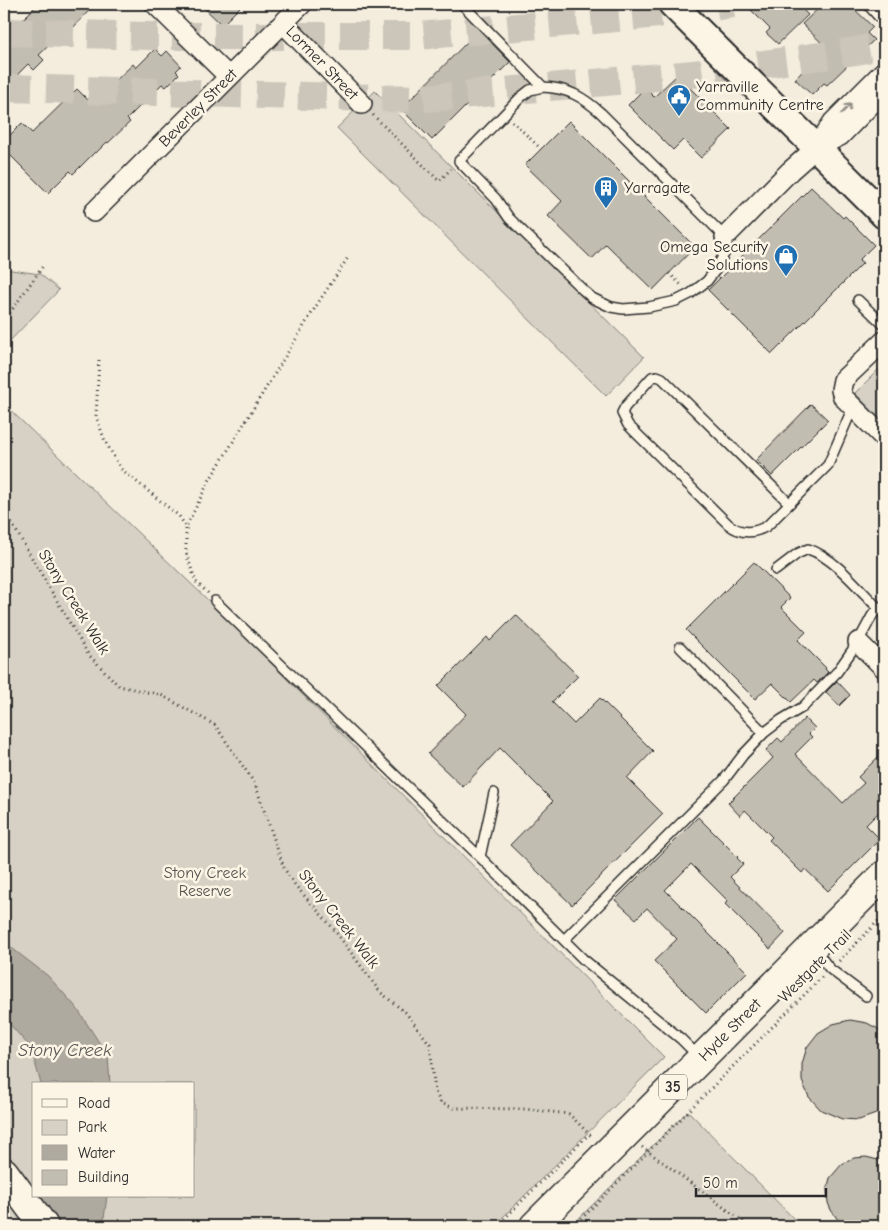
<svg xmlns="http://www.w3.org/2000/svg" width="888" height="1230" font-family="'Comic Neue',sans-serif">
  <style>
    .green { fill: #d6d1c4; stroke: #807e78; fill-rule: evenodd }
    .water { fill: #afaaa0; stroke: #7a7771 }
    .building { fill: #c2bdb1; stroke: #2b2b2b }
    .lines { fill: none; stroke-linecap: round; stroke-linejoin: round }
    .highway-tunnel { stroke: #ccc6ba; stroke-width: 28; stroke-dasharray: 28 14; stroke-linecap: butt }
    .lane-casing { stroke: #2b2b2b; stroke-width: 12 }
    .street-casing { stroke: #2b2b2b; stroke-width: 22 }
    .secondary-casing { stroke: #2b2b2b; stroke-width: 30 }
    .primary-casing { stroke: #2b2b2b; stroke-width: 31 }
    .highway-casing { stroke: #2b2b2b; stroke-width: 31 }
    .path { stroke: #2b2b2b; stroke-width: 3; stroke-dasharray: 1 4; stroke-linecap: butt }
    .lane { stroke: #fcf5e5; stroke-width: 9 }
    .street { stroke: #fcf5e5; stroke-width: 19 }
    .secondary { stroke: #fcf5e5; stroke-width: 26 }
    .primary { stroke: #fcf5e5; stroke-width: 28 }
    .highway { stroke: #fcf5e5; stroke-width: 28 }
    .oneway { stroke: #949088 }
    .labels { text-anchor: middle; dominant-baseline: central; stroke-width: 5; stroke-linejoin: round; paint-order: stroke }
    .shield { fill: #fcf5e5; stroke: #6a6863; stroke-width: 1 }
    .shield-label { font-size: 15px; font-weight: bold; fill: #2b2b2b }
    .street-label { font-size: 16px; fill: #2b2b2b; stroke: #fcf5e5 }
    .poi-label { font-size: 16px; fill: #2b2b2b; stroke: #fcf5e5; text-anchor: start }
    .park-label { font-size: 16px; fill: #565451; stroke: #fcf5e5 }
    .water-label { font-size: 18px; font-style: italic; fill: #595754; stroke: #fcf5e5 }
  </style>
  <rect width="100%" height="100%" fill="#f4edde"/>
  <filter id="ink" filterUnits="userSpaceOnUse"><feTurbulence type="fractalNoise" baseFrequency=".02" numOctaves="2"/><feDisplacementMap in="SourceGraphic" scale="10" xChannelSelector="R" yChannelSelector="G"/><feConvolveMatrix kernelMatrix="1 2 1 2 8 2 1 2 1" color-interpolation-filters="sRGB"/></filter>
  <g filter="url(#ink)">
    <path class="green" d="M 375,91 L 644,357 L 606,396 L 337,128 Z
      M 4,269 L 40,274 L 59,290 L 4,347 Z
      M 884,364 L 884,423 L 855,393 Z
      M 4,404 L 209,601 L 664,1057 L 494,1226 L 4,1226 ZM 34,1084 L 194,1084 L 194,1196 L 34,1196 Z
      M 688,1111 L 801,1226 L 571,1226 Z"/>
    <path class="water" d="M 4,942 L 48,976 L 76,1007 L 108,1056 L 110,1084 L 41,1084 L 31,1048 L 4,1018 Z
      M 39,1196 L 107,1196 L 103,1226 L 36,1226 Z"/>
    <path class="building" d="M 38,4 L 95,4 L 72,29 L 69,26 L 39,55 L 44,60 L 34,70 L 28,64 L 4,88 L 4,38 Z
      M 200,4 L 243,4 L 222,25 Z
      M 745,4 L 797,4 L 808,15 L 778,44 L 766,33 L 770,29 Z
      M 823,4 L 849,4 L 873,27 L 867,33 L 874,40 L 827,85 L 824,83 L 812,95 L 795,79 L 826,47 L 802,24 Z
      M 479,30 L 510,62 L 432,140 L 401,109 Z
      M 155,49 L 162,56 L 167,51 L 181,66 L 176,71 L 179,74 L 166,87 L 162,84 L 127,119 L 130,122 L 108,143 L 107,142 L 96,153 L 95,152 L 73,174 L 70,171 L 48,193 L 4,149 L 4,141 L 22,123 L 32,133 L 77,89 L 88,100 L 104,83 L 109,87 L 133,64 L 136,68 Z
      M 677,75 L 731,129 L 701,158 L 683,140 L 673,150 L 628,105 L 645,88 L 654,97 Z
      M 569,121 L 695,247 L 653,290 L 606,244 L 592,259 L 548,216 L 562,201 L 525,165 Z
      M 811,187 L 843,218 L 845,216 L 874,245 L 859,260 L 863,263 L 772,354 L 708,290 Z
      M 811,404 L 828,420 L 772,476 L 756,460 Z
      M 754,562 L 790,598 L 781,607 L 806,632 L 798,640 L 826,668 L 825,669 L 828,672 L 817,683 L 814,680 L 791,702 L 772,683 L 755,699 L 686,630 Z
      M 516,615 L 578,676 L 552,702 L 574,724 L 600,698 L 653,751 L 627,778 L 663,814 L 572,905 L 510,845 L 553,801 L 500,748 L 463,787 L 428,754 L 466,714 L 438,686 L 487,637 L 490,641 Z
      M 837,681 L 850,695 L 839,706 L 826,692 Z
      M 805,718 L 815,728 L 809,734 L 812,737 L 795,754 L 843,803 L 864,783 L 858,777 L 884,751 L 884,807 L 866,825 L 880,839 L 828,891 L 805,869 L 802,873 L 769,840 L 772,837 L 745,810 L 740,816 L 728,803 L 773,758 L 766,750 L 778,738 L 782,742 Z
      M 698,817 L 738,857 L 737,858 L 743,864 L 730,877 L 785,933 L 770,949 L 725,904 L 728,901 L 691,864 L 665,890 L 747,972 L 706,1013 L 654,961 L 677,939 L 647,908 L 636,919 L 615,900 Z
      M 850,1020 L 867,1023 L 884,1032 L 884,1107 L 876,1114 L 859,1120 L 842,1119 L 821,1110 L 809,1097 L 802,1081 L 802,1064 L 807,1047 L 818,1033 L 833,1024 Z
      M 866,1157 L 878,1160 L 884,1165 L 884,1223 L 878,1226 L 848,1226 L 838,1220 L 831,1210 L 828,1203 L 827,1190 L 830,1178 L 842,1164 L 854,1158 Z"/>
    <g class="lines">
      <path class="highway-tunnel" d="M 4,32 L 152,36 L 418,36 L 671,13 L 733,4
        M 4,88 L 417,99 L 693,74 L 856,51 L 884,45"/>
      <g class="lane-casing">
        <path id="lane" d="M 462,4 L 543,87
          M 543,87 C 568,88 583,97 601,113 L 725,237 L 727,248 L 717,268 L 707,281 L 690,294 L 676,301 L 649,307 L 623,309 L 611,307 L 592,298 L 583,290 L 509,218 L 496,199 L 459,161 L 521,97 L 530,90 Z
          M 858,300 L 884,325
          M 789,503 L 662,378 L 657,376 L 652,377 L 625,407 L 622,413 L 628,425 L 728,524 C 740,534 753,534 767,526 L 828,465 L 853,407
          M 776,570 L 797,554 L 808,549 C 834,557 860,590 879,609 L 884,605
          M 215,601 L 480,857
          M 680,647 L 764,733
          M 494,793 L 480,857 L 583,959 L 681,1039 L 699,1057
          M 564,940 L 724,780 L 743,755 L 764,733 L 781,720 L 803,707 L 837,672 L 858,642 L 873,614 L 879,609
          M 814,949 L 830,969 L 866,996"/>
      </g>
      <g class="street-casing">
        <path id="street" d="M 155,4 L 229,77
          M 874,4 L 884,15
          M 283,23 L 362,104
          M 816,148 L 833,122 L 884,71
          M 94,212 L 302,4
          M 725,237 L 790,171 L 816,148 L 840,136 L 884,91
          M 884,341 L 843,380 L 841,390 L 843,397 L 884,438
          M 858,642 L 884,668"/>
      </g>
      <g class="secondary-casing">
        <path id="secondary" d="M 672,4 L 884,215"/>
      </g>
      <g class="primary-casing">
        <path id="primary" d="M 534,1226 L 884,875"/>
      </g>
      <g class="highway-casing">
        <path id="highway" d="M 4,1172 L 44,1226"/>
      </g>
      <path class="path" d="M 373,115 L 439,181 L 451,169
        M 512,121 L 541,149
        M 669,273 L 681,285
        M 4,321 L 43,266
        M 99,360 L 96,416 L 105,441 L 121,469 L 179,516 L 186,527
        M 4,510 L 88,654 L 119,686 L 161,695 L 215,725 L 255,784 L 284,868 L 295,885 L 333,928 L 380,992 L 405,1012 L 430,1044 L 435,1092 L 441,1103 L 454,1108 L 526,1109 L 569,1114 L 593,1138
        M 208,593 L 196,582 L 186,553 L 186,527 L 209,481 L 318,303 L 349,256
        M 839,961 L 884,915
        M 642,1147 L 749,1226
        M 497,1226 L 589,1134
        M 574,1226 L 822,977"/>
      <use href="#lane" class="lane"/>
      <use href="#street" class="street"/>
      <use href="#secondary" class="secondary"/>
      <use href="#primary" class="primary"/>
      <use href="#highway" class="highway"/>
    </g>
    <defs><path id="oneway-shaft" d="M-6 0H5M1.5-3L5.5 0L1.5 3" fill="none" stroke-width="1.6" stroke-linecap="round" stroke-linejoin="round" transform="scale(1.25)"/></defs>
    <use class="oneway" href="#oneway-shaft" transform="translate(846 109) rotate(-45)"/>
  </g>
  <defs>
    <g id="civic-pin" transform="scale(1.25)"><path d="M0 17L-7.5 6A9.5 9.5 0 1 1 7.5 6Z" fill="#1f6fb2" stroke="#fcf5e5"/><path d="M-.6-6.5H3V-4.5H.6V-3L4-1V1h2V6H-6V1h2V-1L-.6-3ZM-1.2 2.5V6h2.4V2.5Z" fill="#fff"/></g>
    <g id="building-pin" transform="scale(1.25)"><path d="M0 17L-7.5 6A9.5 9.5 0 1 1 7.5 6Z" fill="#1f6fb2" stroke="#fcf5e5"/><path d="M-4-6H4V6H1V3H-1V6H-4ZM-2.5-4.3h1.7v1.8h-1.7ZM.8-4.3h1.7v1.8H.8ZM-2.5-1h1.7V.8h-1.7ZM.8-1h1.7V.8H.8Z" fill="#fff"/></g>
    <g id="shop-pin" transform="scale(1.25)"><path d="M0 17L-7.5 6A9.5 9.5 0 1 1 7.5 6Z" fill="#1f6fb2" stroke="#fcf5e5"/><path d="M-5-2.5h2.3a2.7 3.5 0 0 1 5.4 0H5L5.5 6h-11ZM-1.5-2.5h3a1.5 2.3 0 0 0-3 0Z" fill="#fff"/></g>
  </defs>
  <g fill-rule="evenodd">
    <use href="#civic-pin" x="679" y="96"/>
    <use href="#building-pin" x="606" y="188"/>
    <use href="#shop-pin" x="786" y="256"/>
  </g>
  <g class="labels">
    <rect class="shield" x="659" y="1074.5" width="28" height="25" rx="4"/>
    <g class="shield-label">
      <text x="673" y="1087">35</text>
    </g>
    <g class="street-label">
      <text transform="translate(322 63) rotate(46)">Lormer Street</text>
      <text transform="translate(198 108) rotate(-45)">Beverley Street</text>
      <text transform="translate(74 602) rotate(58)">Stony Creek Walk</text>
      <text transform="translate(339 919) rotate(52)">Stony Creek Walk</text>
      <text transform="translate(815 966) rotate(-45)">Westgate Trail</text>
      <text transform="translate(730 1030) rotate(-45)">Hyde Street</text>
    </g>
    <g class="poi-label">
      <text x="696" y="87">Yarraville<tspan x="696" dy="18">Community Centre</tspan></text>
      <text x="624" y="188">Yarragate</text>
      <text x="768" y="247" text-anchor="end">Omega Security<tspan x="768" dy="18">Solutions</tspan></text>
    </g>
    <g class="park-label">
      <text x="205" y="873">Stony Creek<tspan x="205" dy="18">Reserve</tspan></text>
    </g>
    <g class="water-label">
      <text x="65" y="1050">Stony Creek</text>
    </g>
  </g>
  <rect width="888" height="1230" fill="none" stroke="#fcf5e5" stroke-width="20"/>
  <rect x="10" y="10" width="868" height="1210" fill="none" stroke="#2b2b2b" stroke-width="2" filter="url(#ink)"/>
  <rect x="32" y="1082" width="162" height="115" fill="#fcf5e5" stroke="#a8a49b"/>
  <rect x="42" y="1099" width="25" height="8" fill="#fcf5e5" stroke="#a8a49b"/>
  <text x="78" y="1108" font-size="15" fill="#2b2b2b">Road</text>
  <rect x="42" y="1120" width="25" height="15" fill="#d6d1c4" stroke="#a8a49b"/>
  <text x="78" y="1132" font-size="15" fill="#2b2b2b">Park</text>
  <rect x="42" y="1145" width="25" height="15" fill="#afaaa0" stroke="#a8a49b"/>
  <text x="78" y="1158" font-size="15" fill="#2b2b2b">Water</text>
  <rect x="42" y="1170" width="25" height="15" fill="#c2bdb1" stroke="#a8a49b"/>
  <text x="78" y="1182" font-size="15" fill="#2b2b2b">Building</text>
  <path d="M696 1188v8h130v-8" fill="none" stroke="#2b2b2b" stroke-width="2.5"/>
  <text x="703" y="1188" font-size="15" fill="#2b2b2b" stroke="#fcf5e5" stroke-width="4" paint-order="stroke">50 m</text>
</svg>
